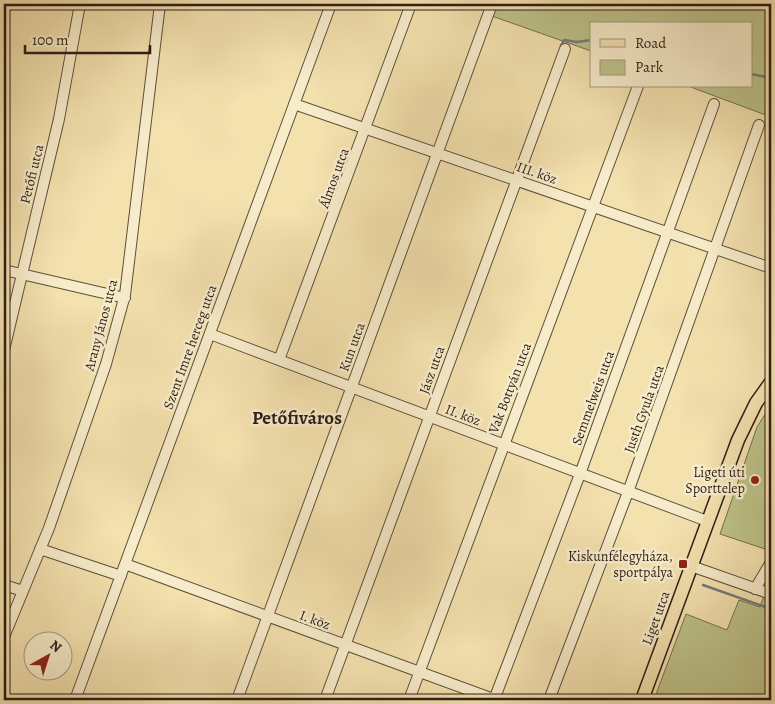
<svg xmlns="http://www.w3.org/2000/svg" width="775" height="704" font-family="Alegreya,serif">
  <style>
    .green { fill: #bdc289; stroke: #747050 }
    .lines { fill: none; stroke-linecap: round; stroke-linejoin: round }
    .stream { stroke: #737c77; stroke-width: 2.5 }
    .minor-casing { stroke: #5e4f3d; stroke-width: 12 }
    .major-casing { stroke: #2c1e17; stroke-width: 15 }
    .minor { stroke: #f7ecca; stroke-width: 10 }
    .major { stroke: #f3e1ae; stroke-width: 12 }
    .poi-dot { fill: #8f2418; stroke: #f7ecca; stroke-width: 2 }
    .labels { text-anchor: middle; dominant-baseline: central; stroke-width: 5; stroke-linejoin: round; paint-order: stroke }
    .street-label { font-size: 14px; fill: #2c1e17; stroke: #f7ecca }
    .poi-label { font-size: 14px; fill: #2c1e17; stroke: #f7ecca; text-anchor: end }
    .district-label { font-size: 19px; font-weight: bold; fill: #2c1e17; stroke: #f7ecca }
  </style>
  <rect width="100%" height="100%" fill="#f3e1ae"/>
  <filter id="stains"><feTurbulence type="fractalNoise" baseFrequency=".004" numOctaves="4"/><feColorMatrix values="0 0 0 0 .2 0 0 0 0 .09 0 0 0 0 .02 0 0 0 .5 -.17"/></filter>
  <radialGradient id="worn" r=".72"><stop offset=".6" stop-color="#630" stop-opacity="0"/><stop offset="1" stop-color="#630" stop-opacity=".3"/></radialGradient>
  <path class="green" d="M 494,4 L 771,4 L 771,117 L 688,86 L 751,86 L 751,24 L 591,24 L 591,51 L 489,15 Z
    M 771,405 L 771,551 L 720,534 L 757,427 Z
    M 771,575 L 771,700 L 664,700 L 655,697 L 686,614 L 727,630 L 739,600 L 760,607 Z"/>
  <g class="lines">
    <path class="stream" d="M 561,46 L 564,40 L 577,42 L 591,40
      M 751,74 L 771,78
      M 703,585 L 771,609"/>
    <g class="minor-casing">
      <path id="minor" d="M 4,14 L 5,4
        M 294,104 L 771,268
        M 4,270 L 125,298
        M 210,334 L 707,521
        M 4,350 L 59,119 L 80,4
        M 279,360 L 411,4
        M 40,549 L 121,576
        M 125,564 L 496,700
        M 691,566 L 771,594
        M 4,585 L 23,591
        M 755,589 L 771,562
        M 4,637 L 49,528 L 106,364 L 125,295 L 160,4
        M 75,700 L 331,4
        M 237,700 L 492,4
        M 325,700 L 565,49
        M 409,700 L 638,86
        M 494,700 L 580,474 L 714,104
        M 549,700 L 628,492 L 759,125"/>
    </g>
    <g class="major-casing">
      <path id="major" d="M 642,700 L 738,440 L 756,403 L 771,382"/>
    </g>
    <use href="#minor" class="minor"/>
    <use href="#major" class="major"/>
  </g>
  <g class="poi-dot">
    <circle cx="755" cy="480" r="5"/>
    <rect x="678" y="559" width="10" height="10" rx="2.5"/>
  </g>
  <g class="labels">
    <g class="street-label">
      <text transform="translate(537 173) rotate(19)">III. köz</text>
      <text transform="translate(32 174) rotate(-76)">Petőfi utca</text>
      <text transform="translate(334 178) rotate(-70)">Álmos utca</text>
      <text transform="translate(101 325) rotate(-75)">Arany János utca</text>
      <text transform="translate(190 347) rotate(-70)">Szent Imre herceg utca</text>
      <text transform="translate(352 347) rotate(-70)">Kun utca</text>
      <text transform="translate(432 370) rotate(-70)">Jász utca</text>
      <text transform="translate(510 388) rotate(-69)">Vak Bottyán utca</text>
      <text transform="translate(593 398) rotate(-70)">Semmelweis utca</text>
      <text transform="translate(644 409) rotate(-70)">Justh Gyula utca</text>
      <text transform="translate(463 415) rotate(21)">II. köz</text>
      <text transform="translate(656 618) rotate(-70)">Liget utca</text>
      <text transform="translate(315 620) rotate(20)">I. köz</text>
    </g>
    <g class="poi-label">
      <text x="745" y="472">Ligeti úti<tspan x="745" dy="16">Sporttelep</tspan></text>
      <text x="673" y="556">Kiskunfélegyháza,<tspan x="673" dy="16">sportpálya</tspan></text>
    </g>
    <g class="district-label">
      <text x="297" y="418">Petőfiváros</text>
    </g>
  </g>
  <rect width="775" height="704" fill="none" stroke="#f3e1ae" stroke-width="20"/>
  <rect x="5" y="5" width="765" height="694" fill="none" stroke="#2c1e17" stroke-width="2.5"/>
  <rect x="10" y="10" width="755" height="684" fill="none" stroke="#2c1e17"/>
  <rect x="590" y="22" width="162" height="65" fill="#f7ecca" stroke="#a69a82"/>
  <rect x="600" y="39" width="25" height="8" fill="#f3e1ae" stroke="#a69a82"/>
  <text x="635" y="48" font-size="15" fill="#2c1e17">Road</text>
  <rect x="600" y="60" width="25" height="15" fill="#bdc289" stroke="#a69a82"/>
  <text x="635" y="72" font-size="15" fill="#2c1e17">Park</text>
  <g transform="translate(48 656) rotate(39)"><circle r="24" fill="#f7ecca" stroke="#a69a82"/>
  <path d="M0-4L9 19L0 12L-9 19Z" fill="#8f2418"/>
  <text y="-8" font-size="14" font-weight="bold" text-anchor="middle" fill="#2c1e17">N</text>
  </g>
  <path d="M25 45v8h125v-8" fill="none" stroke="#2c1e17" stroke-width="2.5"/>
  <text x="32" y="45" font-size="15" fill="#2c1e17" stroke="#f7ecca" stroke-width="4" paint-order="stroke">100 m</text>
  <rect width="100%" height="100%" filter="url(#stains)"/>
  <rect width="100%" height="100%" fill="url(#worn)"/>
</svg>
